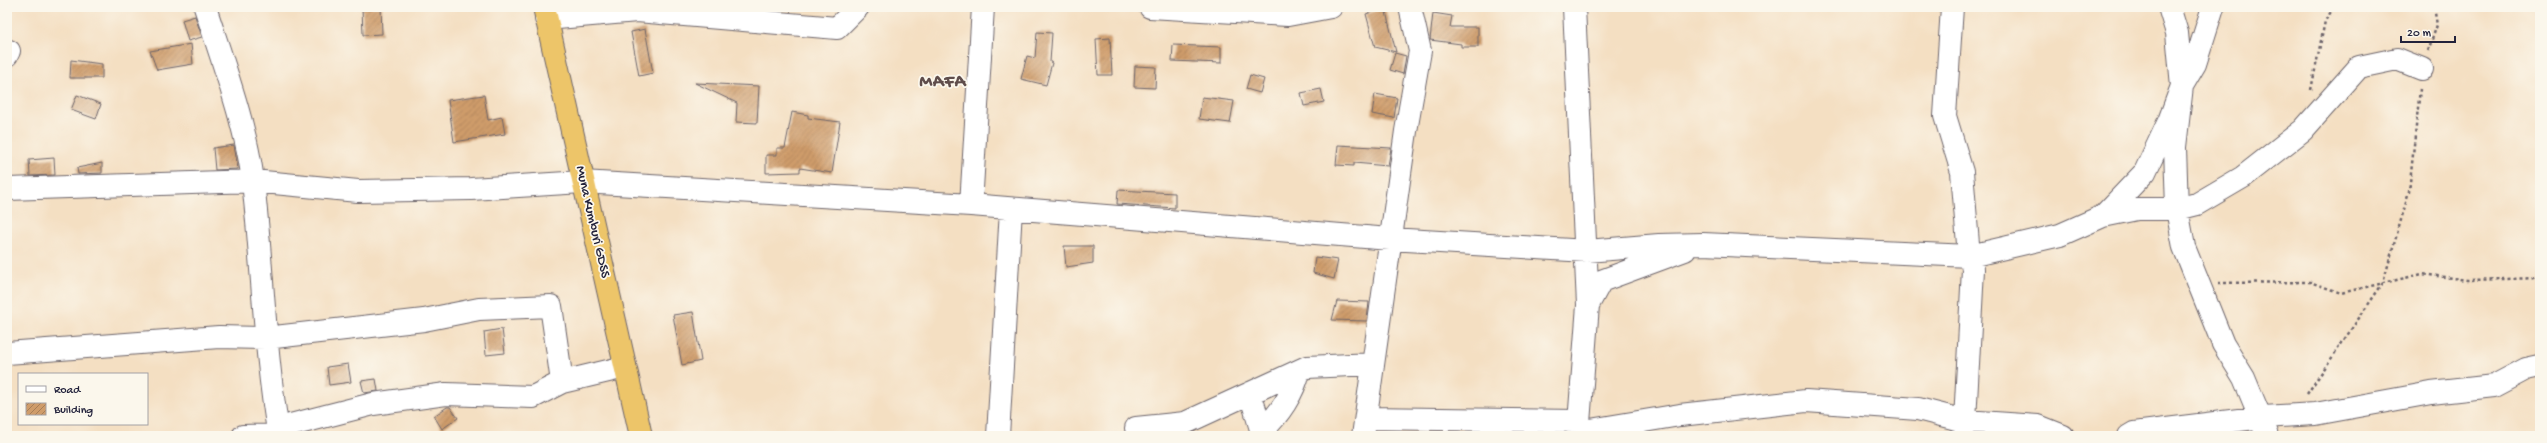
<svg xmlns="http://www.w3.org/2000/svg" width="2547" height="443" font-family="'Gochi Hand',sans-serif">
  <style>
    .building { fill: url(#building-hatch) }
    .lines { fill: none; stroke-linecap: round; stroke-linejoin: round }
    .minor-casing { stroke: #6c646a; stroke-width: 24 }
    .highway-casing { stroke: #6c646a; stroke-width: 24 }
    .path { stroke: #6c646a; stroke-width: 2.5; stroke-dasharray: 3 3; stroke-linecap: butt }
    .minor { stroke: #fff; stroke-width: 22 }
    .highway { stroke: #edc569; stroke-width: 22 }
    .labels { text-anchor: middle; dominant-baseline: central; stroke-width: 3.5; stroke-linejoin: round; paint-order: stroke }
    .street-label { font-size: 14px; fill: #22223b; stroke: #fbf7ec }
    .district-label { font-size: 18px; font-weight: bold; letter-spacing: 1px; fill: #5f4d4b; stroke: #fbf7ec }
  </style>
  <defs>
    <pattern id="building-hatch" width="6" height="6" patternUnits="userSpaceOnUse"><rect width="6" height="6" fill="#cf9c6a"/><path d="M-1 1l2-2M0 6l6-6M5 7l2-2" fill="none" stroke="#a87f58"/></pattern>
  </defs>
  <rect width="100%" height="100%" fill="#fbf7ec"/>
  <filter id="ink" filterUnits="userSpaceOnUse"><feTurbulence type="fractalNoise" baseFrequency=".025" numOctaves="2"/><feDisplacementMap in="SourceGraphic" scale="8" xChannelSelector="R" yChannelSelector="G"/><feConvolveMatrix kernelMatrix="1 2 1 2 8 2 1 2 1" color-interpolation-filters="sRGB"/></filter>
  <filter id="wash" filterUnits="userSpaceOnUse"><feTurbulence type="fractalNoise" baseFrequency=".012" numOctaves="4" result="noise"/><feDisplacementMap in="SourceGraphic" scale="16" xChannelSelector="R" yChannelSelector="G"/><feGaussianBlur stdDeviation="0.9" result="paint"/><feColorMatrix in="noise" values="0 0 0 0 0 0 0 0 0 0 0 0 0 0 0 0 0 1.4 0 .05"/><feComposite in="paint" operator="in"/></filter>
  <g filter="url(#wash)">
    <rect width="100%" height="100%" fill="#f4dfc2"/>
    <g id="blocks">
      <path class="building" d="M 362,7 L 381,7 L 382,34 L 363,35 Z
        M 1385,8 L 1396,52 L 1375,47 L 1366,14 Z
        M 1433,13 L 1452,16 L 1450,27 L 1478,27 L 1478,47 L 1461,47 L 1461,44 L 1430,40 Z
        M 195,16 L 202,37 L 188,41 L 182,20 Z
        M 645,29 L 653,73 L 639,76 L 631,32 Z
        M 1037,32 L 1052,33 L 1050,62 L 1052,63 L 1046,85 L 1021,79 L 1027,56 L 1035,58 Z
        M 1110,38 L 1112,75 L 1098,75 L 1096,39 Z
        M 191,44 L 193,64 L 157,70 L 150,51 Z
        M 1173,45 L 1221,47 L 1221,63 L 1172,61 Z
        M 1395,53 L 1406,56 L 1403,74 L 1390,70 Z
        M 71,60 L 102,64 L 102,78 L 70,78 Z
        M 1135,66 L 1156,67 L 1155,88 L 1134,87 Z
        M 1250,75 L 1264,79 L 1260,93 L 1246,89 Z
        M 695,83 L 759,86 L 757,123 L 736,122 L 737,103 Z
        M 1321,89 L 1324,102 L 1304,106 L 1301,93 Z
        M 1375,94 L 1397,98 L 1394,118 L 1372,114 Z
        M 77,95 L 101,104 L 96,119 L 71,110 Z
        M 484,95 L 488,120 L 502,117 L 505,134 L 454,142 L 448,100 Z
        M 1202,97 L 1234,101 L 1230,123 L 1199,119 Z
        M 792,112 L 808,115 L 808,118 L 840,122 L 832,173 L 800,168 L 800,172 L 766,173 L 766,155 L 777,155 L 777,148 L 785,148 Z
        M 234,145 L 238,169 L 215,170 L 213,148 Z
        M 1338,145 L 1391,148 L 1388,166 L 1354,163 L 1354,166 L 1336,165 Z
        M 54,158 L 55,175 L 30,176 L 29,160 Z
        M 102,163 L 102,173 L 78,174 L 77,168 Z
        M 1118,190 L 1175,193 L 1175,208 L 1117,204 Z
        M 1064,246 L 1093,246 L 1093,263 L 1066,267 Z
        M 1315,257 L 1338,260 L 1334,279 L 1313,273 Z
        M 1337,301 L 1369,302 L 1367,321 L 1332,320 Z
        M 693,312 L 701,361 L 682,365 L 673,315 Z
        M 502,329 L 505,353 L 486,355 L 484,332 Z
        M 348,364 L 351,382 L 329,385 L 327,367 Z
        M 376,379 L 378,391 L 364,393 L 361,381 Z
        M 447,407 L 450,407 L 458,418 L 442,429 L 434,416 Z"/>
    </g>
  </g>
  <g filter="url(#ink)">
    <use href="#blocks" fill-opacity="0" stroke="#6c646a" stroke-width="1"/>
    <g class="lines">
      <g class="minor-casing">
        <path id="minor" d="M 205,7 C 222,60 247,128 253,182 C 263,267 264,352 279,436
          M 1150,7 L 1288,15 L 1331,7
          M 1574,7 L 1588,305 L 1578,436
          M 1952,7 L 1945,116 L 1962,172 L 1968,244 L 1973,269 L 1965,421 L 1961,436
          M 2169,7 L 2177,33 L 2182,86 L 2169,121 L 2145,172 L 2103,216 L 2137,209 L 2177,209 L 2184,247 L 2223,344 L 2244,378 L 2268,436
          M 2213,7 L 2195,64 L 2182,86 L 2175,147 L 2177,209 L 2197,204 L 2243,177 L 2303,130 L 2359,67 L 2397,59 L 2422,69
          M 546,19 L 637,11 L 837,28 L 858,7
          M 7,55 L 9,51
          M 7,189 L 253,181 L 358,191 L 471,189 L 582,182 L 971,205 L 1390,239 L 1587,251 L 1659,245 L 1703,244 L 1970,256 L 2060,235 L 2103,216
          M 971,205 L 983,7
          M 1588,305 L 1601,281 L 1685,250
          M 7,353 L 219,337 L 266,338 L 424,320 L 479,309 L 551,306 L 562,382
          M 1250,393 L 1263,436
          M 1366,418 L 1579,421
          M 1136,428 L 1185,423 L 1307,367 L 1373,364
          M 1262,431 C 1279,415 1294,393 1299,371
          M 1578,432 L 1680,415 L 1806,401 L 1918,409 L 1965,421 L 2038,426 L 2063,436
          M 243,436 L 278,435 L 287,426 L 373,404 L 446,394 L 533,397 L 562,382 L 625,367
          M 998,436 L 1011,209
          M 1363,436 L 1406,131 L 1420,51 L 1410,7
          M 2129,436 L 2134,433 L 2263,417 L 2315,414 L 2431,393 L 2494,386 L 2526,369 L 2540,366"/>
      </g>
      <g class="highway-casing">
        <path id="highway" d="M 544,7 L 641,436"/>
      </g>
      <path class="path" d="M 2428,51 L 2437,25 L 2434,7
        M 2311,90 L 2325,21 L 2334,7
        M 2218,283 L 2310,282 L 2341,293 L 2422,274 L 2467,280 L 2540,278
        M 2307,394 L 2383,283 L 2409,192 L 2420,89"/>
      <use href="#minor" class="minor"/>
      <use href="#highway" class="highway"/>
    </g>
  </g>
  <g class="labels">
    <g class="street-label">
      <text transform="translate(592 222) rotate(77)">Muna Kumburi GDSS</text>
    </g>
    <g class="district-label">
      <text x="943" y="82">MAFA</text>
    </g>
  </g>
  <rect width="2547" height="443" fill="none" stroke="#fbf7ec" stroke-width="24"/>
  <rect x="18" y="373" width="130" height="52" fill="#fbf7ec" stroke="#a4a2a5"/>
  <rect x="26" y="386" width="20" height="6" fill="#ffffff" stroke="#a4a2a5"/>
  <text x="54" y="393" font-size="12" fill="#22223b">Road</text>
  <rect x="26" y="403" width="20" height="12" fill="url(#building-hatch)" stroke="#a4a2a5"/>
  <text x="54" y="413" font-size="12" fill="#22223b">Building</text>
  <path d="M2401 36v6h54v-6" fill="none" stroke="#22223b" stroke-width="2"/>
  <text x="2407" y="36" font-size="12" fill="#22223b" stroke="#fbf7ec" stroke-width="3" paint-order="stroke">20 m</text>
</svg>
